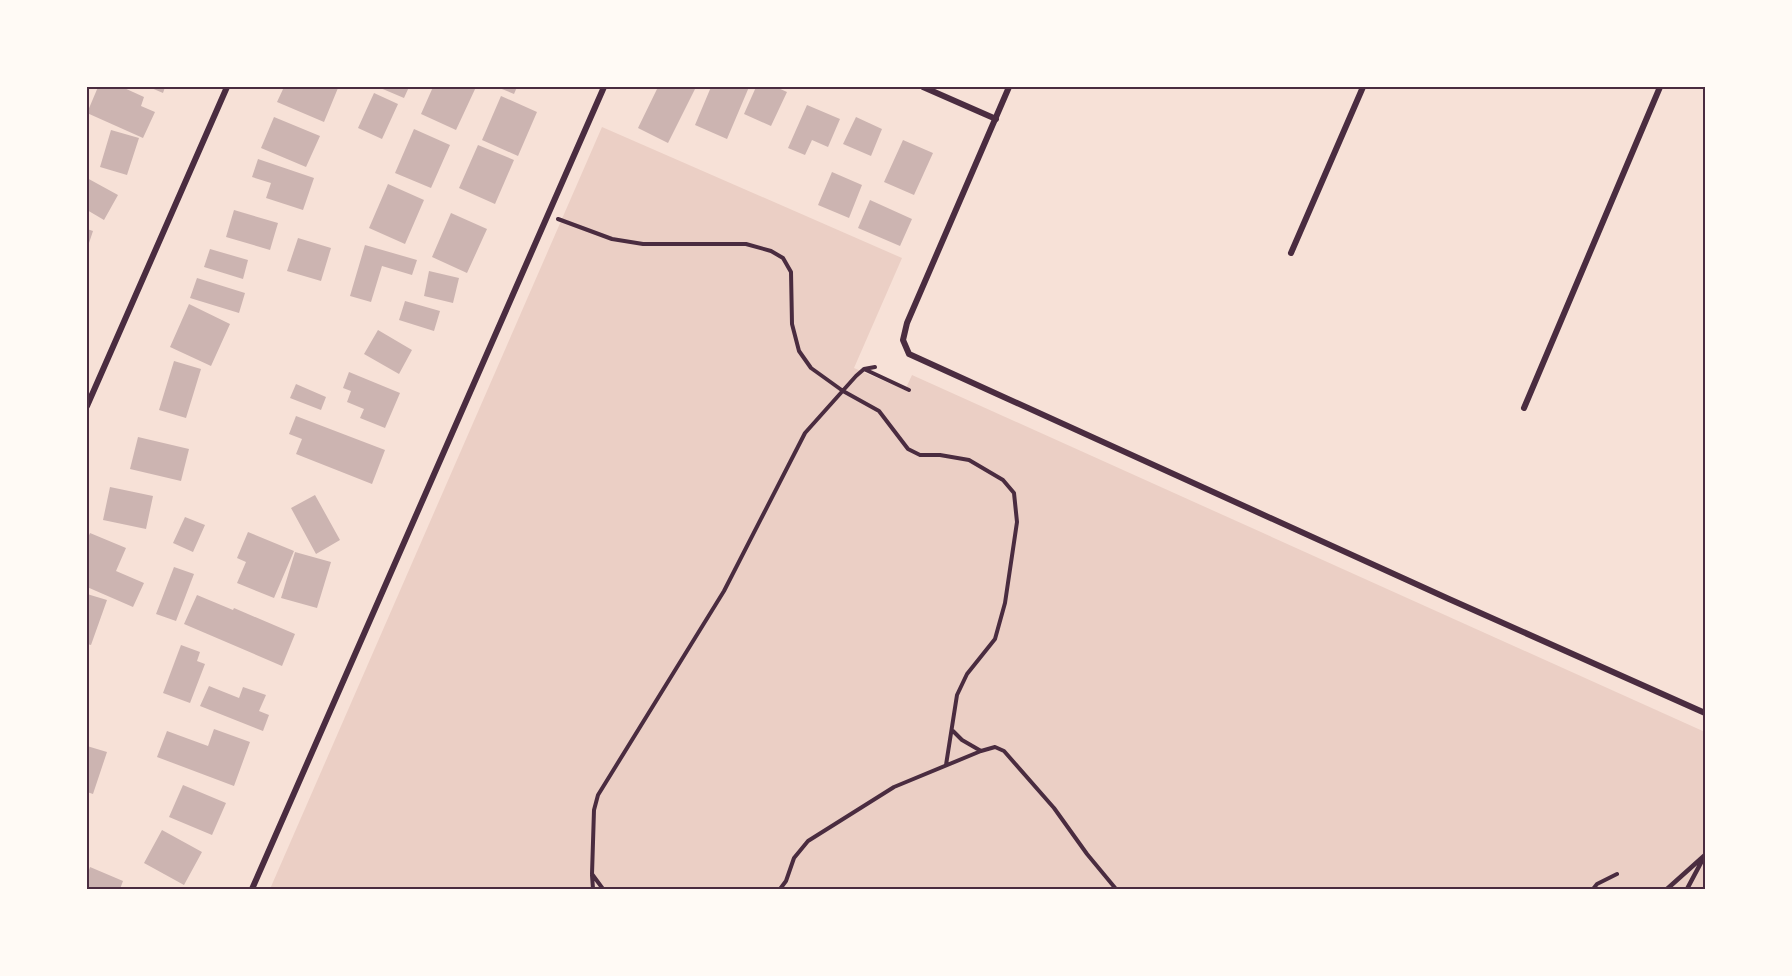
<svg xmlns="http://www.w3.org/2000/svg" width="1792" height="976" font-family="'Titillium Web',sans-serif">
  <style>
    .green { fill: #ebcfc5 }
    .building { fill: #ccb4b1 }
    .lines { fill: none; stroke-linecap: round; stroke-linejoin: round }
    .path { stroke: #4a2c40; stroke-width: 4 }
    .service { stroke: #4a2c40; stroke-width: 4.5 }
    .minor { stroke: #4a2c40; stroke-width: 6 }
    .neatline { fill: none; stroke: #4a2c40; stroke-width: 2 }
  </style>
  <rect width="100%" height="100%" fill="#f7e1d7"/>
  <path class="green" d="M 602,127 L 902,258 L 854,368 L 905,390 L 912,375 L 1705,732 L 1705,889 L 270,889 Z"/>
  <path class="building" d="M 98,87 L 122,87 L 144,97 L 141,106 L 155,112 L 143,138 L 87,113 Z
    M 149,87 L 165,87 L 163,93 Z
    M 284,87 L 336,87 L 338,88 L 324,122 L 277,102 Z
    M 378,87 L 409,87 L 404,98 Z
    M 433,87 L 476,87 L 456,130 L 421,114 Z
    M 497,87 L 517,87 L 514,94 Z
    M 658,87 L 696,87 L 668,143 L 638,128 Z
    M 711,87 L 749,87 L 727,139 L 695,125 Z
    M 756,87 L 776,87 L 787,92 L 771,126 L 744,114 Z
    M 374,93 L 398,104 L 382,139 L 358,128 Z
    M 501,96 L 537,112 L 518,156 L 482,140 Z
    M 807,105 L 840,119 L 828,147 L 812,140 L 805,155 L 788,148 Z
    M 274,117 L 320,136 L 306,167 L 261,148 Z
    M 856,117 L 882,129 L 871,156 L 843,144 Z
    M 414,129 L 450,145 L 431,188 L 395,173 Z
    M 111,130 L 139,138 L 127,175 L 100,167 Z
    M 903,140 L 933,153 L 914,195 L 884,182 Z
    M 478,145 L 514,160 L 495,204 L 459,188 Z
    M 258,159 L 314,178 L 303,210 L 266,198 L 271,183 L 252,177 Z
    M 832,172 L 862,185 L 849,218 L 818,205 Z
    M 87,178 L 118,195 L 104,220 L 87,210 Z
    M 388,184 L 424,200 L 405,244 L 369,228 Z
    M 870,200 L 912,219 L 900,246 L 858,228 Z
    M 234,210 L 278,223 L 270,250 L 226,237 Z
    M 451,213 L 487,229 L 467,273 L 432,257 Z
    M 87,229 L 93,231 L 87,249 Z
    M 298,238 L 331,248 L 321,281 L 287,271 Z
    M 365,245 L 417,260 L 412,275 L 382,266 L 371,302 L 350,296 Z
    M 210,249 L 248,260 L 243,279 L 204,267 Z
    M 429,271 L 459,278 L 453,303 L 424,296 Z
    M 197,278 L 245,293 L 239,313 L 190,298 Z
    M 405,301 L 440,311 L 434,331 L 399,320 Z
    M 189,304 L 230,324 L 211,366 L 170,347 Z
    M 378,330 L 412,350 L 399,374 L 364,354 Z
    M 174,361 L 201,369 L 186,418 L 159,410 Z
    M 349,372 L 400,393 L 385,428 L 360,418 L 364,409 L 347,402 L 351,391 L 343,388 Z
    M 296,384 L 326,397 L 321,410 L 290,398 Z
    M 296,416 L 385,450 L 372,484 L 296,454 L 302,439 L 289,434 Z
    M 138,437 L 189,449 L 181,481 L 130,469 Z
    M 110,487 L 153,496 L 146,529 L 103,520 Z
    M 315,495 L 340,540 L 316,554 L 291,508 Z
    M 185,517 L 205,525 L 193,552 L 173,543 Z
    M 248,532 L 294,551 L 274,598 L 237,583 L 246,562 L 237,558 Z
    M 90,533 L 126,548 L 116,571 L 144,583 L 133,607 L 87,587 L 87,540 Z
    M 295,552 L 331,562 L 317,608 L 281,598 Z
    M 174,567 L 194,574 L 176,621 L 156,614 Z
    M 87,594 L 107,600 L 91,645 L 87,644 Z
    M 197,595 L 233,610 L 234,608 L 295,634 L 282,666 L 184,624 Z
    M 181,645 L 200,652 L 197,661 L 205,664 L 190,703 L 163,693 Z
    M 209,686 L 239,698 L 243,687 L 266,695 L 259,711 L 269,715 L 263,731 L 200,706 Z
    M 214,729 L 250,742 L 234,786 L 157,757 L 167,731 L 208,746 Z
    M 87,746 L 107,752 L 93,794 L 87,792 Z
    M 183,785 L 226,803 L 212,835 L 169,817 Z
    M 162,830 L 202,852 L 184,885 L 144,863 Z
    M 90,867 L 123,881 L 120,889 L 87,889 L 87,875 Z"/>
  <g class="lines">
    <path class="path" d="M 558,219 L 612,239 L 643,244 L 746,244 L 771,251 L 783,258 L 791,272 L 792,324 L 799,351 L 811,368 L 843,391 L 879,411 L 908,449 L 920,455 L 940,455 L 969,460 L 1003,480 L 1014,493 L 1017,522 L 1005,603 L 995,639 L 967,674 L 957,695 L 946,765
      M 864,369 L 909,390
      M 953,731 L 962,740 L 981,751
      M 592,875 L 593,889
      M 603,889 L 592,874 L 594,810 L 598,795 L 724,591 L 805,433 L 856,376 L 864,369 L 875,367
      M 780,889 L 786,881 L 794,858 L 808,841 L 894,787 L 981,751 L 995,747 L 1004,751 L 1054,808 L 1087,854 L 1116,889
      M 1593,889 L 1597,884 L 1617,874"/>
    <path class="service" d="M 1667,889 L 1705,855
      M 1687,889 L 1704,857"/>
    <path class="minor" d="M 923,87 L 996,119
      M 1009,87 L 907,323 L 903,340 L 909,354 L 1449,599 L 1705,713
      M 1291,253 L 1363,87
      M 87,406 L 227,87
      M 1524,408 L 1660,87
      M 252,889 L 604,87"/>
  </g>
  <rect width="1792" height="976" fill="none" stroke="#fffaf5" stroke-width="177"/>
  <rect x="88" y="88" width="1616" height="800" class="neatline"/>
</svg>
